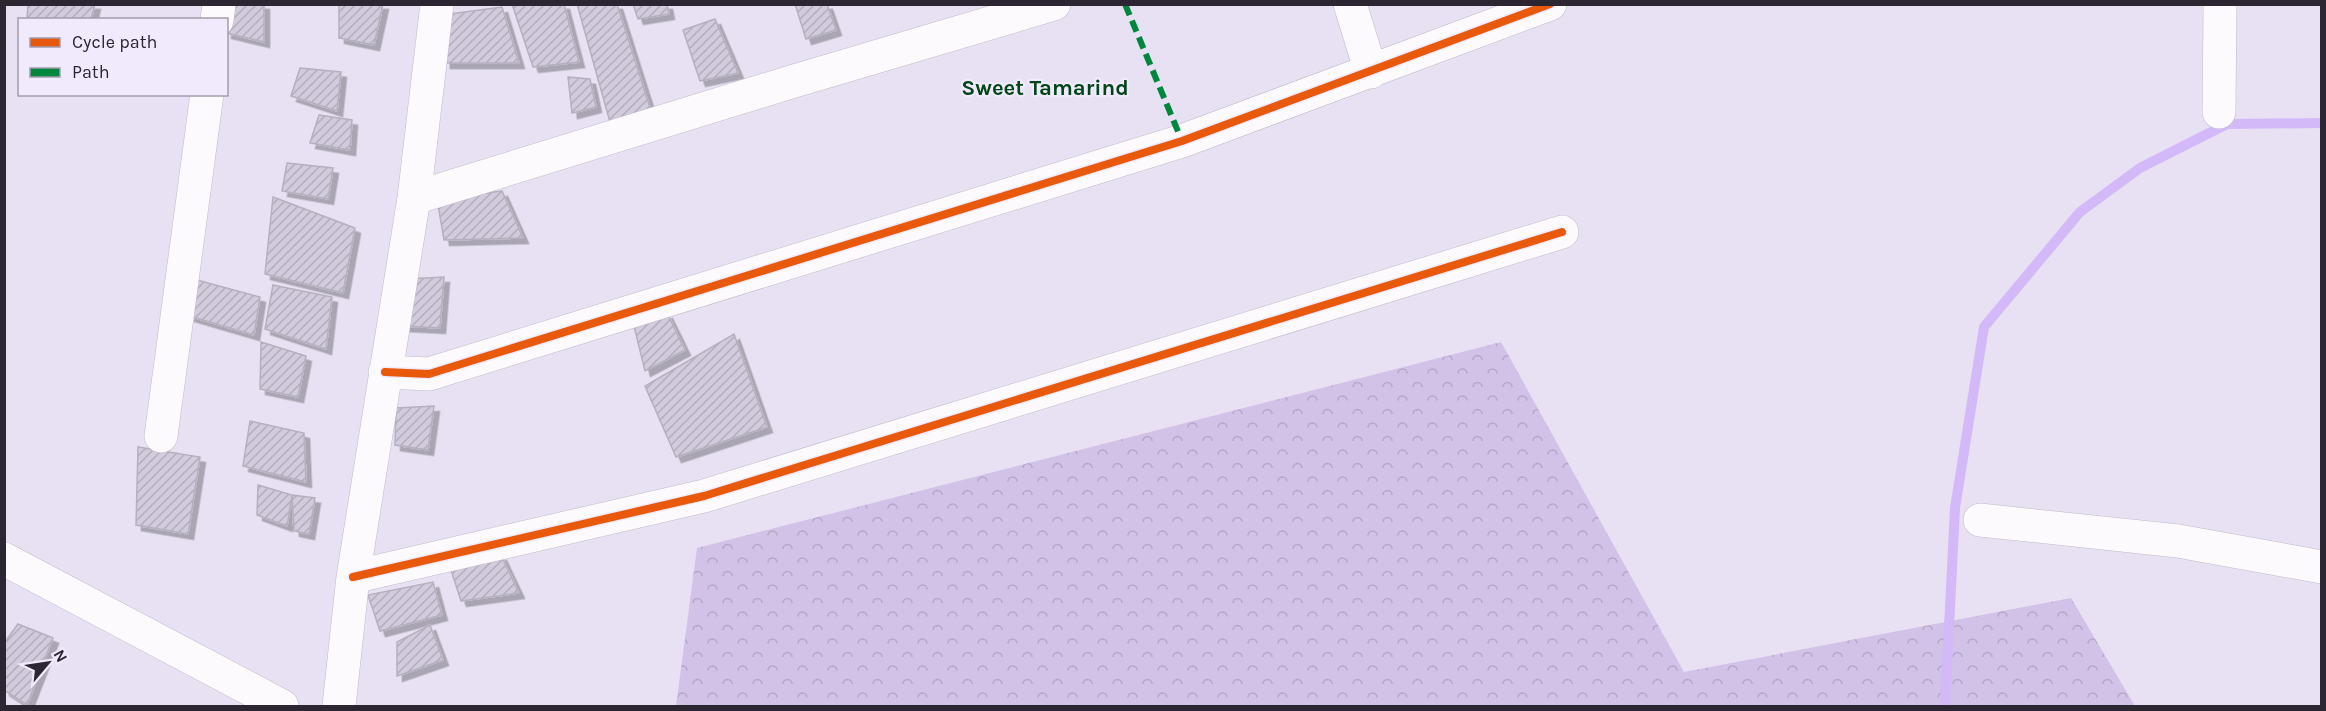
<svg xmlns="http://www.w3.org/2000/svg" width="2326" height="711" font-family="Karla,sans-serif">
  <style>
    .forest { fill: url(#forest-crowns) }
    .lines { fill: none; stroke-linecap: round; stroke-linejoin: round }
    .stream { stroke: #d4b9f9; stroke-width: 10 }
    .building { fill: url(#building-hatch); stroke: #b5b0be; stroke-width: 1.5; filter: url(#shadow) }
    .minor-casing { stroke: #bfbac8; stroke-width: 34 }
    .minor { stroke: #fcfafd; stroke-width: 33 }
    .quiet { stroke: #00873e; stroke-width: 6; stroke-dasharray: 12 6; stroke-linecap: butt }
    .cycleway-casing { stroke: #f1eafd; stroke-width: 11 }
    .cycleway { stroke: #e8590c; stroke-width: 8 }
    .labels { text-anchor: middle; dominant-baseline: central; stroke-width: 4.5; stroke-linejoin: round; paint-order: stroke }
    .neighbourhood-label { font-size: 22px; font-weight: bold; fill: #004617; stroke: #f1eafd }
  </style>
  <defs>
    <pattern id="forest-crowns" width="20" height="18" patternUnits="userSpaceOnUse" patternTransform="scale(1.5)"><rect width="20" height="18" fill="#d1c2e8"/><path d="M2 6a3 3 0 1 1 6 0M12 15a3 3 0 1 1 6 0" fill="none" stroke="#b4a7c7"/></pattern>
    <pattern id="building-hatch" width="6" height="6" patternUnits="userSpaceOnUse" patternTransform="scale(1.5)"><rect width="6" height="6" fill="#d2cadd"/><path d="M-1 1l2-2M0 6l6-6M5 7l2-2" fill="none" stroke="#b4adbe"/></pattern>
    <filter id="shadow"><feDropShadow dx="5.5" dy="5.5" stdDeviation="0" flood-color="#0004"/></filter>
  </defs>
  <rect width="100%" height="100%" fill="#e8e1f3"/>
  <path class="forest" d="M 1501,342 L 1684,672 L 2071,598 L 2135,706 L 676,706 L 697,548 Z"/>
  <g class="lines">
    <path class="stream" d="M 1945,706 L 1955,508 L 1984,327 L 2080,212 L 2140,168 L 2227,124 L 2322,123"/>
  </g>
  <path class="building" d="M 28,4 L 95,4 L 91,20 L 27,20 Z
    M 228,4 L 264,4 L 264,42 L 226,33 Z
    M 339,4 L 383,4 L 374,45 L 339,38 Z
    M 512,4 L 564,4 L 579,62 L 533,67 Z
    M 577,4 L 617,4 L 651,111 L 610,122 Z
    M 633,4 L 667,4 L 669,14 L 638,19 Z
    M 795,4 L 827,4 L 836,30 L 806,39 Z
    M 502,7 L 519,63 L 445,63 L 442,15 Z
    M 715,19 L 738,73 L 700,81 L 683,30 Z
    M 300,68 L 341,72 L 337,111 L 291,96 Z
    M 568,77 L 590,79 L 596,107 L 572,113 Z
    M 319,115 L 352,120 L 350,150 L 310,143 Z
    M 287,163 L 333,168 L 328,199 L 282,191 Z
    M 502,191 L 523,238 L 444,240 L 437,199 Z
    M 273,197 L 355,228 L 343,293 L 265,274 Z
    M 444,277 L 440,328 L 403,326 L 406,279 Z
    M 197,280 L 260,297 L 254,335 L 189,316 Z
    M 273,285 L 332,297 L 326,349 L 265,329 Z
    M 667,313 L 685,350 L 645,371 L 634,326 Z
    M 734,334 L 767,427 L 676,457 L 645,386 Z
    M 261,342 L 306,356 L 298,397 L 260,389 Z
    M 434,406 L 428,450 L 395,445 L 396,408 Z
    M 250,421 L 304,433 L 306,482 L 243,466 Z
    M 138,447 L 200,457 L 188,534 L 136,525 Z
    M 258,485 L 292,495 L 287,526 L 257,515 Z
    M 292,495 L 315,498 L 309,534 L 294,531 Z
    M 501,555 L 519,593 L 461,601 L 449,564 Z
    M 433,582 L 442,615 L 380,631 L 368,595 Z
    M 18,624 L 53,638 L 27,705 L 4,690 L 4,643 Z
    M 430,625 L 443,660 L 397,676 L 397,642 Z"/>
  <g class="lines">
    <g class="minor-casing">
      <path id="minor" d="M 1350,4 L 1371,72
        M 217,20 L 219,4
        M 2219,112 L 2220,4
        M 414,198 L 791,82 L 1054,4
        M 385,372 L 429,374 L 1182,141 L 1550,4
        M 161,436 L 207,94
        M 1980,520 L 2178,541 L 2322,567
        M 4,559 L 282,706
        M 353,577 L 704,496 L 1562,232
        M 339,706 L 353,577 L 414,198 L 437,4"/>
    </g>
    <use href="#minor" class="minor"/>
    <path class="quiet" d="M 1125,4 L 1182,141"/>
    <g class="cycleway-casing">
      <path id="cycleway" d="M 385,372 L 429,374 L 1182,141 L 1550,4
        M 353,577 L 704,496 L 1562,232"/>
    </g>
    <use href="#cycleway" class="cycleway"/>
  </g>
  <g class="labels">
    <g class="neighbourhood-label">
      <text x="1045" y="88">Sweet Tamarind</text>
    </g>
  </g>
  <rect width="2326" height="711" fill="none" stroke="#2b2632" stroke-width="12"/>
  <rect x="18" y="18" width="210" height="78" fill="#f1eafd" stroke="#a29cac" stroke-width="1.5"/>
  <rect x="30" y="38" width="30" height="9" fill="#e8590c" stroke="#a29cac" stroke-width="1.5"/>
  <text x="72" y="48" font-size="18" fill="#2b2632">Cycle path</text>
  <rect x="30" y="68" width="30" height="9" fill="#00873e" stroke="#a29cac" stroke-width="1.5"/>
  <text x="72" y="78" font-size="18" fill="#2b2632">Path</text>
  <g transform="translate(48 663) rotate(61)" stroke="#f1eafd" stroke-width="4.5" paint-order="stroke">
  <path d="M0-4.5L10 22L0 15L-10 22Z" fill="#2b2632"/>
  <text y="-9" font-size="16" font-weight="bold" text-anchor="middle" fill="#2b2632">N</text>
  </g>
</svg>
